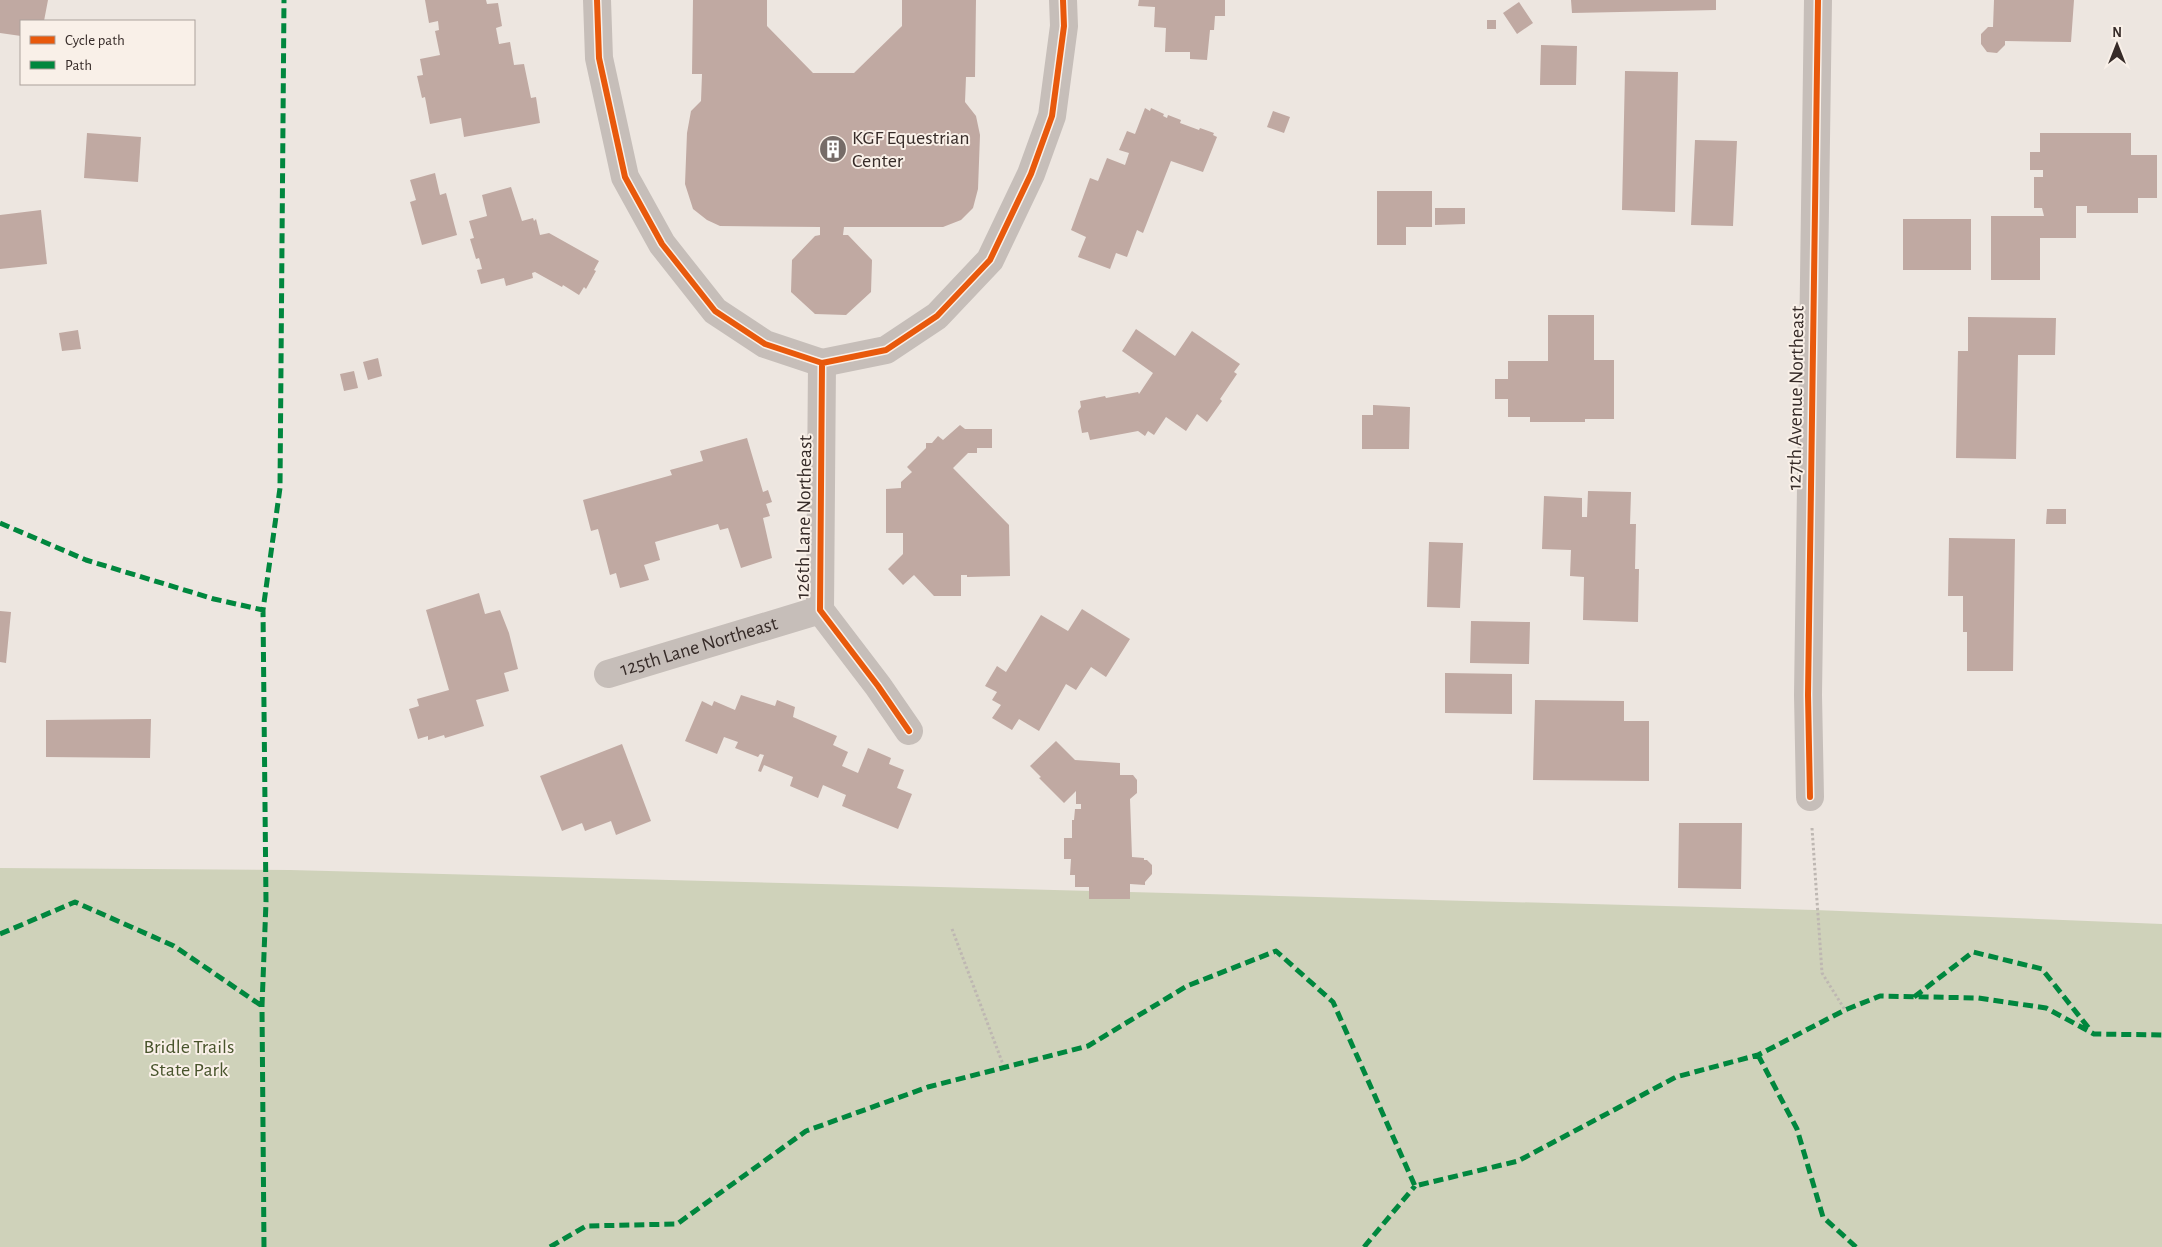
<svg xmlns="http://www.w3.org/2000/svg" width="2162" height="1247" font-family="'Alegreya Sans',sans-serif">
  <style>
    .green { fill: #cfd2ba }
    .building { fill: #c0a9a2 }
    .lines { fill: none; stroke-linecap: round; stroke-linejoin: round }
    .path { stroke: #beb7b2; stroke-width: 3; stroke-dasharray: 2.5 2.5; stroke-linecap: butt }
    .minor { stroke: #c6beb9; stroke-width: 28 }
    .quiet { stroke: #00873e; stroke-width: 5; stroke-dasharray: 10 5; stroke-linecap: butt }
    .cycleway-casing { stroke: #f9f0e8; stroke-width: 9 }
    .cycleway { stroke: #e8590c; stroke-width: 6 }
    .labels { text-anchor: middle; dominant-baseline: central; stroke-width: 4; stroke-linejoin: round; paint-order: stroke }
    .poi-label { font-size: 20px; fill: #362b28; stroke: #f9f0e8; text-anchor: start }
    .street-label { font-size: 20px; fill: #362b28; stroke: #f9f0e8 }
    .park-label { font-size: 20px; fill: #48542c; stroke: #f9f0e8 }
  </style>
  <rect width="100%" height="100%" fill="#ede6e0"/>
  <path class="green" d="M 0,868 L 290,870 L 1815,910 L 2162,924 L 2162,1247 L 0,1247 Z"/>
  <path class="building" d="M 0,0 L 48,0 L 44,21 L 21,21 L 21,36 L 0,33 Z
    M 425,0 L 486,0 L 487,4 L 498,3 L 502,26 L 496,28 L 499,44 L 510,42 L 514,65 L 524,64 L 531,98 L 536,97 L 540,123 L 464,137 L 461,118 L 430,124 L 425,97 L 422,98 L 417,76 L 423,75 L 420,59 L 440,55 L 435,31 L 439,30 L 438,21 L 429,23 Z
    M 693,0 L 767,0 L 767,26 L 813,73 L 854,73 L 902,26 L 902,0 L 976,0 L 975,77 L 966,77 L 965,102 L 976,116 L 980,135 L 978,189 L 973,208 L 961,220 L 943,227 L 844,227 L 843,235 L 848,235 L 872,260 L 871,292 L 846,315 L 815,314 L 791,292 L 792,260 L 815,236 L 820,235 L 820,227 L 720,226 L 707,220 L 693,209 L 685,184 L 687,133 L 691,111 L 701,101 L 702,74 L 692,74 Z
    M 1139,0 L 1225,0 L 1225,16 L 1215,16 L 1214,30 L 1210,30 L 1207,60 L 1190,59 L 1190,52 L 1165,52 L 1166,28 L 1154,27 L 1155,7 L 1138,6 Z
    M 1571,0 L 1716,0 L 1716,10 L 1572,13 Z
    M 1994,0 L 2074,0 L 2071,42 L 2005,41 L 2005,45 L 1997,53 L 1987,52 L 1981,44 L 1981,34 L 1988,27 L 1993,27 Z
    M 1519,2 L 1533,23 L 1517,34 L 1503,13 Z
    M 1487,20 L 1496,20 L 1496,29 L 1487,29 Z
    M 1541,45 L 1577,46 L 1576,85 L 1540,85 Z
    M 1625,71 L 1678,72 L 1675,212 L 1622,210 Z
    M 1145,108 L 1150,111 L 1151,108 L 1164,114 L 1163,116 L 1167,118 L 1168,115 L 1181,120 L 1180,123 L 1199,130 L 1200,128 L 1214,133 L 1213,135 L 1217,137 L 1203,172 L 1171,161 L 1143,233 L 1137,230 L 1127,257 L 1116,253 L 1110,269 L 1078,257 L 1086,237 L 1071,230 L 1090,178 L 1098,181 L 1107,158 L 1125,165 L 1129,153 L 1119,150 L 1127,131 L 1135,134 Z
    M 1273,111 L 1290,117 L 1284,133 L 1267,127 Z
    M 87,133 L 141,137 L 138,182 L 84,178 Z
    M 2040,133 L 2131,133 L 2131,155 L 2157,155 L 2157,198 L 2138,198 L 2138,213 L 2087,213 L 2087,206 L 2076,206 L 2076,238 L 2040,238 L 2040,280 L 1991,280 L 1991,216 L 2044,216 L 2042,208 L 2034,208 L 2034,177 L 2043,177 L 2043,170 L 2030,170 L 2030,152 L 2040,152 Z
    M 1695,140 L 1737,141 L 1733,226 L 1691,225 Z
    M 435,173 L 440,195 L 446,193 L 457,235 L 422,245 L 410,202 L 416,200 L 410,180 Z
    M 511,187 L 522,221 L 533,218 L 534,221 L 536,219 L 540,235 L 549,233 L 599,261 L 594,270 L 596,271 L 586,289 L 584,287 L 579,295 L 563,285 L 562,287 L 535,272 L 532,273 L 533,278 L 506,286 L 504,278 L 481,284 L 477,270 L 482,269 L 479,258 L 476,259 L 470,239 L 474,238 L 469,221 L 487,216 L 482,195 Z
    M 1377,191 L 1432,191 L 1432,227 L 1406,227 L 1406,245 L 1377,245 Z
    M 1435,208 L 1465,208 L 1465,224 L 1435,225 Z
    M 41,210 L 47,264 L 0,269 L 0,215 Z
    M 1903,219 L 1971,219 L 1971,270 L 1903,270 Z
    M 1548,315 L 1594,315 L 1594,360 L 1614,360 L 1614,419 L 1585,419 L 1585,422 L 1530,422 L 1530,417 L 1508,417 L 1508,399 L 1495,399 L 1495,379 L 1508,379 L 1508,361 L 1548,361 Z
    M 1968,317 L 2056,318 L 2055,355 L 2018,355 L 2016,459 L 1956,458 L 1958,351 L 1968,351 Z
    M 1136,329 L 1175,356 L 1192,331 L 1240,364 L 1234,372 L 1237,374 L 1220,399 L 1222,401 L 1207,422 L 1197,414 L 1186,431 L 1166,417 L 1154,435 L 1148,431 L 1145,436 L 1138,431 L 1090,440 L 1088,432 L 1082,433 L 1078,411 L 1081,407 L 1080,401 L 1105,396 L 1106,398 L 1138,392 L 1139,394 L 1153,373 L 1122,351 Z
    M 78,330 L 81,349 L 62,351 L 59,333 Z
    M 378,358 L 382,376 L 368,380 L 363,362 Z
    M 354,371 L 358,388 L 344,391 L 340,374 Z
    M 1373,405 L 1410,407 L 1409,449 L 1362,449 L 1362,415 L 1373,415 Z
    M 960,425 L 965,429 L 992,429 L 992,448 L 977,448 L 977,453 L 968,453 L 953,468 L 1009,525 L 1010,576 L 967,577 L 967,575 L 961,575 L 961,596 L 934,596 L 914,575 L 903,585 L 888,569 L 903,554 L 903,533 L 886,533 L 886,489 L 901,488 L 901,482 L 912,472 L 907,467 L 926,448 L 926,443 L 932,443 L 938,436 L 943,440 Z
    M 747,438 L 763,492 L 768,490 L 772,502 L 766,504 L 770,516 L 763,518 L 772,558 L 741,568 L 728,528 L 720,530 L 718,524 L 655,542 L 660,560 L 644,565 L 649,580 L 620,588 L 616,573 L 610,575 L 598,529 L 591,531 L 583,500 L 672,475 L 670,470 L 703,461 L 700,451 Z
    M 1588,491 L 1631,492 L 1630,524 L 1636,524 L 1635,569 L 1639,569 L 1638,622 L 1583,620 L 1584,577 L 1570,576 L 1571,550 L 1542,549 L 1544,496 L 1582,498 L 1582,517 L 1587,517 Z
    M 2047,509 L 2066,509 L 2066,524 L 2046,524 Z
    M 1949,538 L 2015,539 L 2013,671 L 1967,671 L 1967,632 L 1963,632 L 1963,596 L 1948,596 Z
    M 1429,542 L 1463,543 L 1460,608 L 1427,607 Z
    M 479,593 L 485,614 L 500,610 L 509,633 L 518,669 L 504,673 L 509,691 L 476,700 L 484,726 L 445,738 L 444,735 L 428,740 L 428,736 L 418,739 L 409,709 L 419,706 L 417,699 L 449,690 L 426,610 Z
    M 1082,609 L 1130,639 L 1106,677 L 1091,667 L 1076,690 L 1066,684 L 1039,731 L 1019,719 L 1012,730 L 992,718 L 1001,705 L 992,700 L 997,692 L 985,686 L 997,666 L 1006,672 L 1041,615 L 1068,631 Z
    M 0,611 L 11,612 L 6,663 L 0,662 Z
    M 1471,621 L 1530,622 L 1529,664 L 1470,663 Z
    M 1445,673 L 1512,674 L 1512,714 L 1445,713 Z
    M 741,695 L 775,706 L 777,700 L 795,707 L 793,717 L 837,736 L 833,745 L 848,752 L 842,766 L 858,773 L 868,748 L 891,758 L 889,764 L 904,770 L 897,788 L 912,794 L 898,829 L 842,806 L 846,795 L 823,785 L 818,798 L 790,786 L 793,777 L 764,765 L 761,772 L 758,771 L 764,755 L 760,754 L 758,757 L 735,748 L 738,742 L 724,737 L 717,754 L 685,741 L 702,701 L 712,706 L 714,701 L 735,710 Z
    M 1535,700 L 1624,701 L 1624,721 L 1649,721 L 1649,781 L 1533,780 Z
    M 151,719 L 150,758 L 46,757 L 46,720 Z
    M 1056,741 L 1075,760 L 1120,763 L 1120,775 L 1133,775 L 1137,780 L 1137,793 L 1130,799 L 1132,857 L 1144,858 L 1144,860 L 1147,860 L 1152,865 L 1152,874 L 1145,882 L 1145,885 L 1130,884 L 1130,899 L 1089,899 L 1089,887 L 1075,887 L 1075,875 L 1070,875 L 1071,859 L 1064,859 L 1064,838 L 1072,838 L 1072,820 L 1074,820 L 1075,809 L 1081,809 L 1081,804 L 1076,804 L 1076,791 L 1064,803 L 1039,778 L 1041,777 L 1030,766 Z
    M 622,744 L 651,821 L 616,835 L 611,821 L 585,831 L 582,823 L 562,831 L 540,776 Z
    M 1679,823 L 1742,823 L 1741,889 L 1678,888 Z"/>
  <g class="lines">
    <path class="path" d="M 1812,828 L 1822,973 L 1845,1010
      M 952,929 L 1004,1067"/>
    <g class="minor">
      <path d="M 597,0 L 599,58 L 625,177 L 662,244 L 715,311 L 765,344 L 822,363 L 886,350 L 937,316 L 990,260 L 1031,174 L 1052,116 L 1064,26 L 1063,0"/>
      <path d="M 822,363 L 820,610 L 878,686 L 909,731"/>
      <path id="s1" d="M 608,674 L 820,610"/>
      <path d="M 1810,797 L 1808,695 L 1818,0"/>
    </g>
    <path class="quiet" d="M 0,523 L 86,560 L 214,599 L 263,610
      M 0,934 L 75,902 L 174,946 L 262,1006
      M 1914,997 L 1973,952 L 2042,969 L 2091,1031
      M 1758,1055 L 1797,1129 L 1823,1217 L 1856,1247
      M 264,1247 L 262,1006 L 266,902 L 263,610 L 280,488 L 284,0
      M 550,1247 L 586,1226 L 677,1224 L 806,1131 L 928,1087 L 1088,1046 L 1187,986 L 1276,951 L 1333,1002 L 1415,1186 L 1518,1161 L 1676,1077 L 1758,1055 L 1845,1010 L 1880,996 L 1978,998 L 2046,1008 L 2094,1034 L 2162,1035
      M 1364,1247 L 1415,1186"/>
    <g class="cycleway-casing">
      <path id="cycleway" d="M 597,0 L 599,58 L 625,177 L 662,244 L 715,311 L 765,344 L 822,363 L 886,350 L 937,316 L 990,260 L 1031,174 L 1052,116 L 1064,26 L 1063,0
        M 822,363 L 820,610 L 878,686 L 909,731
        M 1810,797 L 1808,695 L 1818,0"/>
    </g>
    <use href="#cycleway" class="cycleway"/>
  </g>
  <defs>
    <g id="building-disc" transform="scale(1.4375)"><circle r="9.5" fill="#766c68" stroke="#f9f0e8"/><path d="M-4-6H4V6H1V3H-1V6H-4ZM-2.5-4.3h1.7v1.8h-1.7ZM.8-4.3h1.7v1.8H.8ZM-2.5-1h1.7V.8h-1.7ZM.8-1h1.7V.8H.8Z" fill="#fff"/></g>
  </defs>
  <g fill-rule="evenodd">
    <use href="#building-disc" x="833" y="149"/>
  </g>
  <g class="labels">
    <g class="poi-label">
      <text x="852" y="138">KGF Equestrian<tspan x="852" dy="23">Center</tspan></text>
    </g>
    <g class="street-label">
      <text transform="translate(1796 398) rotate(-89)">127th Avenue Northeast</text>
      <text transform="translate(804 517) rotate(-89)">126th Lane Northeast</text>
      <text stroke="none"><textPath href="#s1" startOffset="95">125th Lane Northeast</textPath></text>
    </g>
    <g class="park-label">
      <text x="189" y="1047">Bridle Trails<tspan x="189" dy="23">State Park</tspan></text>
    </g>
  </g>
  <rect x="20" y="20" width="175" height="65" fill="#f9f0e8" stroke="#aba19b"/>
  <rect x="30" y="36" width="25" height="8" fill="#e8590c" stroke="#aba19b"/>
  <text x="65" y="45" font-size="15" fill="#362b28">Cycle path</text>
  <rect x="30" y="61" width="25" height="8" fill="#00873e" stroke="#aba19b"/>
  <text x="65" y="70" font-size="15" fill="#362b28">Path</text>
  <g transform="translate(2117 45)" stroke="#f9f0e8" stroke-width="4" paint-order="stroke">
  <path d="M0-4L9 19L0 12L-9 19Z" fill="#362b28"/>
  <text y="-8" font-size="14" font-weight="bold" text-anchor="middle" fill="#362b28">N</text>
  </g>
</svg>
